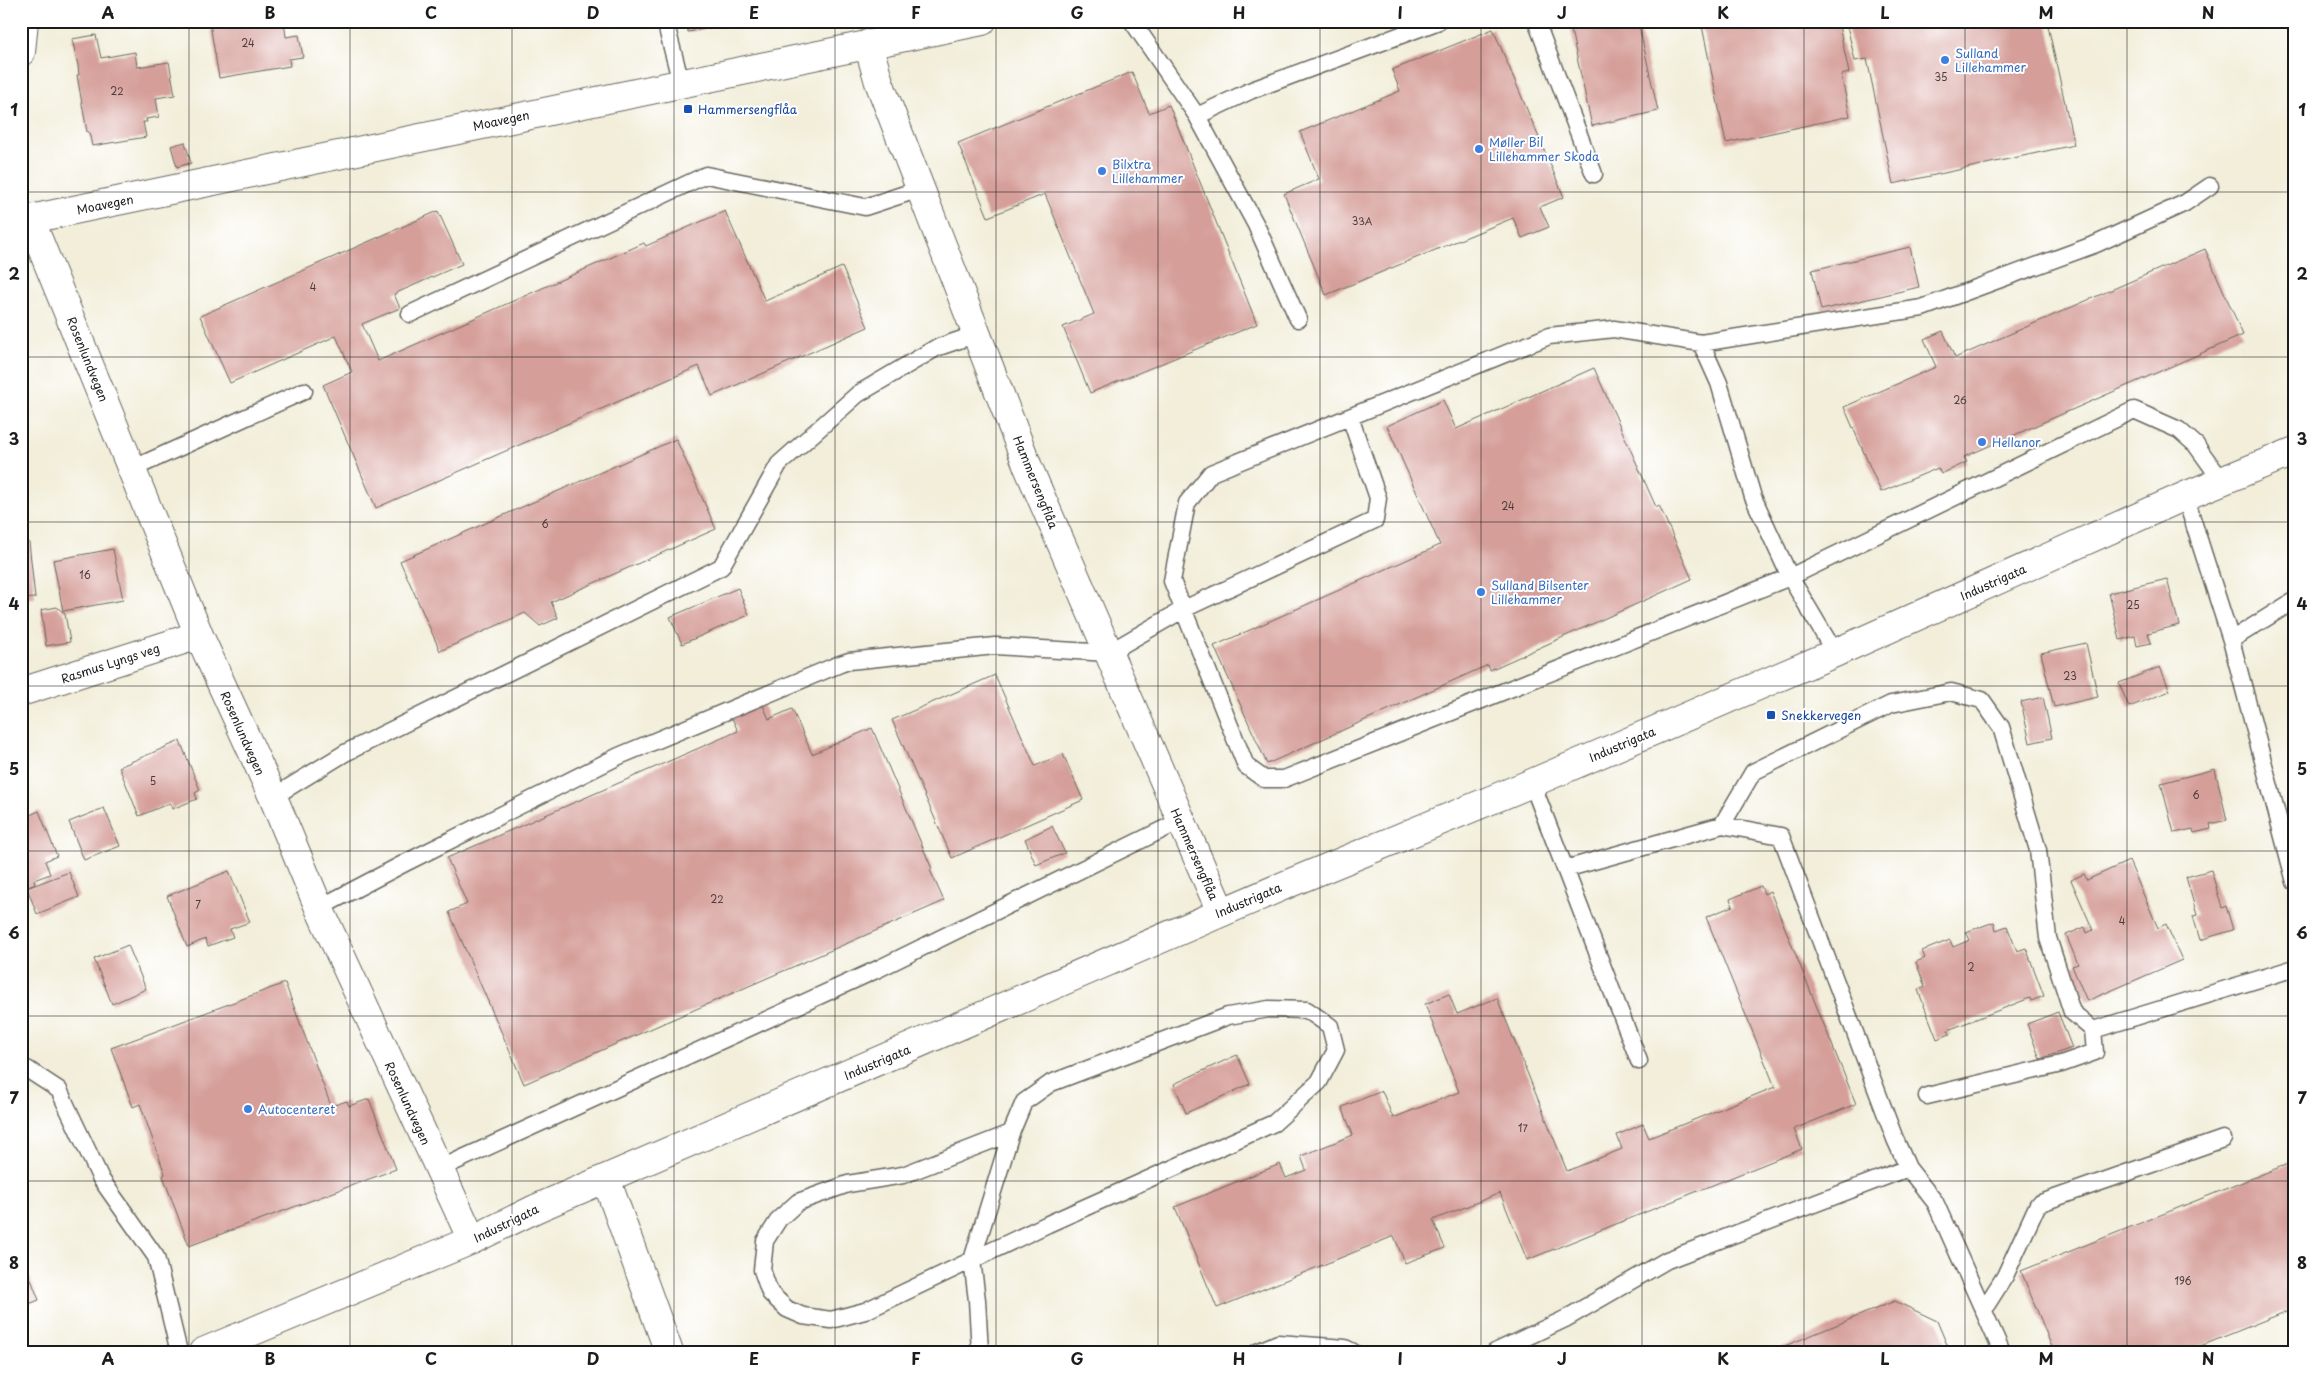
<svg xmlns="http://www.w3.org/2000/svg" width="2316" height="1373" font-family="'Playpen Sans',sans-serif">
  <style>
    .building { fill: #d59e99 }
    .lines { fill: none; stroke-linecap: round; stroke-linejoin: round }
    .service-casing { stroke: #67665e; stroke-width: 19 }
    .minor-casing { stroke: #67665e; stroke-width: 30 }
    .tertiary-casing { stroke: #67665e; stroke-width: 30 }
    .service { stroke: #fff; stroke-width: 16 }
    .minor { stroke: #fff; stroke-width: 28 }
    .tertiary { stroke: #fff; stroke-width: 28 }
    .grid { fill: none; stroke: #1c1c1c; stroke-width: 1; stroke-opacity: 0.55 }
    .shop-dot { fill: #3f7fe0; stroke: #fff; stroke-width: 2 }
    .transit-dot { fill: #1a4fb4; stroke: #fff; stroke-width: 2 }
    .labels { text-anchor: middle; dominant-baseline: central; stroke-width: 4; stroke-linejoin: round; paint-order: stroke }
    .number-label { font-size: 10px; fill: #4a3c3b }
    .shop-label { font-size: 12px; fill: #366cbe; stroke: #fff; text-anchor: start }
    .transit-label { font-size: 12px; fill: #164399; stroke: #fff; text-anchor: start }
    .street-label { font-size: 12px; fill: #1c1c1c; stroke: #fff }
    .neatline { fill: none; stroke: #1c1c1c; stroke-width: 2 }
    .grid-label { font-size: 16px; text-anchor: middle; font-weight: bold; fill: #1c1c1c }
  </style>
  <rect width="100%" height="100%" fill="#fff"/>
  <filter id="ink" filterUnits="userSpaceOnUse"><feTurbulence type="fractalNoise" baseFrequency=".02" numOctaves="2"/><feDisplacementMap in="SourceGraphic" scale="10" xChannelSelector="R" yChannelSelector="G"/><feConvolveMatrix kernelMatrix="1 2 1 2 8 2 1 2 1" color-interpolation-filters="sRGB"/></filter>
  <filter id="wash" filterUnits="userSpaceOnUse"><feTurbulence type="fractalNoise" baseFrequency=".0096" numOctaves="4" result="noise"/><feDisplacementMap in="SourceGraphic" scale="20" xChannelSelector="R" yChannelSelector="G"/><feGaussianBlur stdDeviation="1.12" result="paint"/><feColorMatrix in="noise" values="0 0 0 0 0 0 0 0 0 0 0 0 0 0 0 0 0 1.4 0 .05"/><feComposite in="paint" operator="in"/></filter>
  <g filter="url(#wash)">
    <rect width="100%" height="100%" fill="#f2eeda"/>
    <g id="blocks">
      <path class="building" d="M 228,21 L 284,21 L 286,37 L 299,35 L 303,57 L 289,59 L 290,66 L 219,78 L 210,24 Z
        M 686,21 L 736,21 L 736,23 L 688,32 Z
        M 1569,21 L 1638,21 L 1658,111 L 1592,126 Z
        M 1701,21 L 1838,21 L 1849,73 L 1841,75 L 1850,116 L 1726,143 Z
        M 1846,21 L 2047,21 L 2074,145 L 1893,184 L 1867,59 L 1855,61 Z
        M 1493,29 L 1564,197 L 1540,207 L 1549,227 L 1522,238 L 1513,218 L 1326,295 L 1284,194 L 1319,179 L 1300,132 L 1400,91 L 1392,70 Z
        M 96,35 L 101,58 L 135,52 L 137,67 L 169,62 L 175,95 L 156,98 L 159,117 L 146,119 L 147,122 L 143,122 L 146,137 L 92,146 L 89,132 L 87,132 L 77,75 L 79,75 L 78,65 L 72,39 Z
        M 1132,72 L 1149,113 L 1169,105 L 1257,324 L 1090,393 L 1063,327 L 1094,314 L 1045,194 L 988,217 L 958,143 Z
        M 185,142 L 191,163 L 177,167 L 171,146 Z
        M 438,211 L 462,264 L 394,294 L 400,308 L 362,324 L 378,361 L 644,243 L 646,246 L 725,211 L 765,301 L 842,267 L 868,327 L 712,396 L 699,366 L 376,508 L 323,385 L 352,372 L 336,336 L 230,383 L 200,316 Z
        M 1910,247 L 1919,287 L 1821,310 L 1812,270 Z
        M 2205,249 L 2243,335 L 1964,457 L 1967,462 L 1941,474 L 1938,468 L 1881,492 L 1844,407 L 1936,367 L 1924,339 L 1943,331 L 1955,358 Z
        M 1594,368 L 1656,507 L 1659,505 L 1692,579 L 1490,670 L 1488,665 L 1267,764 L 1214,646 L 1440,545 L 1387,426 L 1443,400 L 1456,429 Z
        M 676,439 L 716,529 L 551,602 L 558,618 L 540,626 L 525,613 L 440,651 L 400,561 Z
        M 21,542 L 29,542 L 35,598 L 21,599 Z
        M 113,549 L 123,600 L 63,611 L 53,560 Z
        M 2167,579 L 2179,625 L 2148,633 L 2151,643 L 2137,646 L 2135,636 L 2120,640 L 2109,593 Z
        M 738,588 L 749,615 L 682,644 L 670,617 Z
        M 57,607 L 65,614 L 70,642 L 46,646 L 41,610 Z
        M 2086,643 L 2098,697 L 2054,707 L 2041,653 Z
        M 2160,667 L 2170,691 L 2129,707 L 2119,683 Z
        M 995,675 L 1035,766 L 1063,754 L 1083,800 L 952,858 L 892,720 Z
        M 2043,697 L 2052,738 L 2030,743 L 2021,702 Z
        M 762,703 L 769,719 L 792,709 L 812,754 L 872,728 L 932,869 L 930,870 L 944,901 L 524,1084 L 449,912 L 467,904 L 447,858 L 738,731 L 731,716 Z
        M 180,741 L 200,790 L 195,793 L 197,799 L 172,809 L 170,803 L 139,816 L 119,767 Z
        M 2215,769 L 2227,820 L 2210,824 L 2211,829 L 2194,833 L 2193,829 L 2174,833 L 2161,783 Z
        M 104,808 L 120,846 L 84,860 L 69,822 Z
        M 39,811 L 57,856 L 45,861 L 50,874 L 34,880 L 35,884 L 21,890 L 21,819 Z
        M 1052,826 L 1065,853 L 1036,865 L 1025,839 Z
        M 2129,861 L 2158,928 L 2166,924 L 2182,960 L 2087,1001 L 2072,966 L 2078,964 L 2066,935 L 2085,927 L 2087,933 L 2093,930 L 2071,880 L 2084,874 L 2087,880 Z
        M 2211,870 L 2222,908 L 2226,906 L 2233,930 L 2200,940 L 2193,916 L 2197,915 L 2186,877 Z
        M 229,871 L 250,922 L 230,929 L 233,937 L 208,946 L 205,939 L 187,947 L 167,896 Z
        M 69,872 L 79,897 L 37,914 L 27,888 Z
        M 1761,886 L 1764,894 L 1770,891 L 1856,1104 L 1794,1129 L 1802,1149 L 1527,1260 L 1500,1193 L 1433,1220 L 1445,1248 L 1405,1263 L 1394,1236 L 1217,1308 L 1175,1207 L 1280,1164 L 1286,1178 L 1306,1170 L 1301,1156 L 1353,1135 L 1342,1107 L 1382,1091 L 1393,1118 L 1459,1092 L 1425,1004 L 1449,994 L 1457,1014 L 1497,998 L 1567,1171 L 1622,1149 L 1617,1135 L 1643,1124 L 1649,1138 L 1775,1087 L 1706,917 L 1733,906 L 1730,899 Z
        M 1994,922 L 1996,930 L 2007,926 L 2017,951 L 2026,948 L 2044,996 L 2031,1001 L 2030,998 L 1948,1030 L 1950,1034 L 1937,1039 L 1918,990 L 1925,987 L 1916,962 L 1925,958 L 1922,951 L 1950,940 L 1953,947 L 1970,940 L 1966,932 Z
        M 128,945 L 146,989 L 112,1004 L 94,959 Z
        M 285,983 L 331,1106 L 347,1101 L 349,1106 L 369,1099 L 396,1169 L 189,1246 L 163,1176 L 165,1174 L 140,1104 L 133,1107 L 111,1048 Z
        M 2058,1012 L 2072,1048 L 2040,1059 L 2027,1024 Z
        M 1237,1055 L 1250,1084 L 1186,1113 L 1174,1084 Z
        M 2295,1161 L 2295,1308 L 2186,1352 L 2054,1352 L 2021,1271 Z
        M 21,1254 L 39,1300 L 21,1307 Z
        M 1895,1301 L 1937,1321 L 1950,1352 L 1770,1352 Z"/>
    </g>
  </g>
  <g filter="url(#ink)">
    <use href="#blocks" fill-opacity="0" stroke="#67665e" stroke-width="1"/>
    <g class="lines">
      <g class="service-casing">
        <path id="service" d="M 665,21 L 681,83
          M 1132,21 L 1197,116 L 1256,225 L 1298,319
          M 1536,21 L 1594,174
          M 1197,116 L 1252,90 L 1439,21
          M 2210,186 L 2185,203 L 2096,244 L 1922,308 L 1701,343 L 1614,329 L 1549,336 L 1211,473 L 1187,503 L 1172,581 L 1246,766 L 1264,779 L 1284,779 L 1790,577 L 2134,410 L 2179,430 L 2196,445 L 2222,481
          M 410,314 L 706,175 L 865,207 L 920,189
          M 1701,343 L 1719,383 L 1753,497 L 1790,577 L 1835,653
          M 132,469 L 304,391
          M 2185,496 L 2231,640 L 2295,882
          M 2231,640 L 2295,600
          M 1532,783 L 1639,1061
          M 273,797 L 345,753 L 721,567 L 779,464 L 858,394 L 936,348 L 977,334
          M 1722,825 L 1753,772 L 1891,704 L 1951,692 L 1982,700 L 2001,727 L 2038,850 L 2048,938 L 2072,1012 L 2093,1030 L 2295,968
          M 1565,869 L 1722,825 L 1781,836 L 1895,1139 L 1908,1168 L 1935,1202 L 2002,1352
          M 319,908 L 405,863 L 619,756 L 840,664 L 849,661 L 995,646 L 1108,653 L 1184,609 L 1375,520 L 1378,498 L 1350,417
          M 21,1071 L 27,1069 L 59,1090 L 101,1179 L 156,1257 L 179,1352
          M 1927,1096 L 2061,1064 L 2095,1052 L 2093,1030
          M 439,1169 L 878,969 L 1180,821
          M 1984,1309 L 2005,1276 L 2038,1204 L 2223,1139
          M 980,1352 L 977,1300 L 972,1260 L 1011,1133 L 1024,1102 L 1051,1083 L 1228,1016 L 1269,1009 L 1307,1010 L 1330,1026 L 1336,1050 L 1319,1082 L 1274,1123 L 1048,1224 L 865,1311 L 831,1320 L 803,1316 L 787,1309 L 770,1293 L 762,1270 L 765,1241 L 779,1219 L 798,1202 L 848,1184 L 903,1175 L 1011,1133
          M 1257,1352 L 1278,1343 L 1345,1348 L 1353,1352
          M 1495,1352 L 1565,1319 L 1667,1260 L 1908,1168"/>
      </g>
      <g class="minor-casing">
        <path id="minor" d="M 868,44 L 879,82 L 1028,467 L 1221,912
          M 21,52 L 24,21
          M 30,219 L 199,635 L 273,797 L 319,908 L 472,1240
          M 21,221 L 982,21
          M 21,692 L 199,635
          M 606,1179 L 669,1352"/>
      </g>
      <g class="tertiary-casing">
        <path id="tertiary" d="M 203,1352 L 472,1240 L 535,1209 L 1290,883 L 1532,783 L 1835,653 L 2185,496 L 2295,451"/>
      </g>
      <use href="#service" class="service"/>
      <use href="#minor" class="minor"/>
      <use href="#tertiary" class="tertiary"/>
    </g>
  </g>
  <path class="grid" d="M 189,21 L 189,1352M 350,21 L 350,1352M 512,21 L 512,1352M 674,21 L 674,1352M 835,21 L 835,1352M 996,21 L 996,1352M 1158,21 L 1158,1352M 1320,21 L 1320,1352M 1481,21 L 1481,1352M 1642,21 L 1642,1352M 1804,21 L 1804,1352M 1965,21 L 1965,1352M 2127,21 L 2127,1352M 21,192 L 2295,192M 21,357 L 2295,357M 21,522 L 2295,522M 21,686 L 2295,686M 21,851 L 2295,851M 21,1016 L 2295,1016M 21,1181 L 2295,1181"/>
  <g class="shop-dot">
    <circle cx="1945" cy="60" r="5"/>
    <circle cx="1479" cy="149" r="5"/>
    <circle cx="1102" cy="171" r="5"/>
    <circle cx="1982" cy="442" r="5"/>
    <circle cx="1481" cy="592" r="5"/>
    <circle cx="248" cy="1109" r="5"/>
  </g>
  <g class="transit-dot">
    <rect x="683" y="104" width="10" height="10" rx="2.5"/>
    <rect x="1766" y="710" width="10" height="10" rx="2.5"/>
  </g>
  <g class="labels">
    <g class="number-label">
      <text x="248" y="42">24</text>
      <text x="1941" y="76">35</text>
      <text x="117" y="90">22</text>
      <text x="1362" y="220">33A</text>
      <text x="313" y="286">4</text>
      <text x="1960" y="399">26</text>
      <text x="1508" y="505">24</text>
      <text x="545" y="523">6</text>
      <text x="85" y="574">16</text>
      <text x="2133" y="604">25</text>
      <text x="2070" y="675">23</text>
      <text x="153" y="780">5</text>
      <text x="2196" y="794">6</text>
      <text x="717" y="898">22</text>
      <text x="198" y="904">7</text>
      <text x="2122" y="920">4</text>
      <text x="1971" y="966">2</text>
      <text x="1523" y="1127">17</text>
      <text x="2183" y="1280">196</text>
    </g>
    <g class="shop-label">
      <text x="1955" y="53">Sulland<tspan x="1955" dy="14">Lillehammer</tspan></text>
      <text x="1489" y="142">Møller Bil<tspan x="1489" dy="14">Lillehammer Skoda</tspan></text>
      <text x="1112" y="164">Bilxtra<tspan x="1112" dy="14">Lillehammer</tspan></text>
      <text x="1992" y="442">Hellanor</text>
      <text x="1491" y="585">Sulland Bilsenter<tspan x="1491" dy="14">Lillehammer</tspan></text>
      <text x="258" y="1109">Autocenteret</text>
    </g>
    <g class="transit-label">
      <text x="698" y="109">Hammersengflåa</text>
      <text x="1781" y="715">Snekkervegen</text>
    </g>
    <g class="street-label">
      <text transform="translate(501 120) rotate(-12)">Moavegen</text>
      <text transform="translate(105 204) rotate(-11)">Moavegen</text>
      <text transform="translate(88 359) rotate(68)">Rosenlundvegen</text>
      <text transform="translate(1036 482) rotate(68)">Hammersengflåa</text>
      <text transform="translate(1993 582) rotate(-24)">Industrigata</text>
      <text transform="translate(110 663) rotate(-18)">Rasmus Lyngs veg</text>
      <text transform="translate(243 733) rotate(66)">Rosenlundvegen</text>
      <text transform="translate(1622 744) rotate(-23)">Industrigata</text>
      <text transform="translate(1195 854) rotate(66)">Hammersengflåa</text>
      <text transform="translate(1248 900) rotate(-23)">Industrigata</text>
      <text transform="translate(877 1062) rotate(-23)">Industrigata</text>
      <text transform="translate(408 1103) rotate(65)">Rosenlundvegen</text>
      <text transform="translate(506 1223) rotate(-26)">Industrigata</text>
    </g>
  </g>
  <rect width="2316" height="1373" fill="none" stroke="#fff" stroke-width="55"/>
  <rect x="28" y="28" width="2260" height="1318" class="neatline"/>
  <g class="grid-label">
    <text x="108" y="19">A</text>
    <text x="270" y="19">B</text>
    <text x="431" y="19">C</text>
    <text x="593" y="19">D</text>
    <text x="754" y="19">E</text>
    <text x="916" y="19">F</text>
    <text x="1077" y="19">G</text>
    <text x="1239" y="19">H</text>
    <text x="1400" y="19">I</text>
    <text x="1562" y="19">J</text>
    <text x="1723" y="19">K</text>
    <text x="1885" y="19">L</text>
    <text x="2046" y="19">M</text>
    <text x="2208" y="19">N</text>
    <text x="14" y="116">1</text>
    <text x="2302" y="116">1</text>
    <text x="14" y="280">2</text>
    <text x="2302" y="280">2</text>
    <text x="14" y="445">3</text>
    <text x="2302" y="445">3</text>
    <text x="14" y="610">4</text>
    <text x="2302" y="610">4</text>
    <text x="14" y="775">5</text>
    <text x="2302" y="775">5</text>
    <text x="14" y="939">6</text>
    <text x="2302" y="939">6</text>
    <text x="14" y="1104">7</text>
    <text x="2302" y="1104">7</text>
    <text x="14" y="1269">8</text>
    <text x="2302" y="1269">8</text>
    <text x="108" y="1365">A</text>
    <text x="270" y="1365">B</text>
    <text x="431" y="1365">C</text>
    <text x="593" y="1365">D</text>
    <text x="754" y="1365">E</text>
    <text x="916" y="1365">F</text>
    <text x="1077" y="1365">G</text>
    <text x="1239" y="1365">H</text>
    <text x="1400" y="1365">I</text>
    <text x="1562" y="1365">J</text>
    <text x="1723" y="1365">K</text>
    <text x="1885" y="1365">L</text>
    <text x="2046" y="1365">M</text>
    <text x="2208" y="1365">N</text>
  </g>
</svg>
